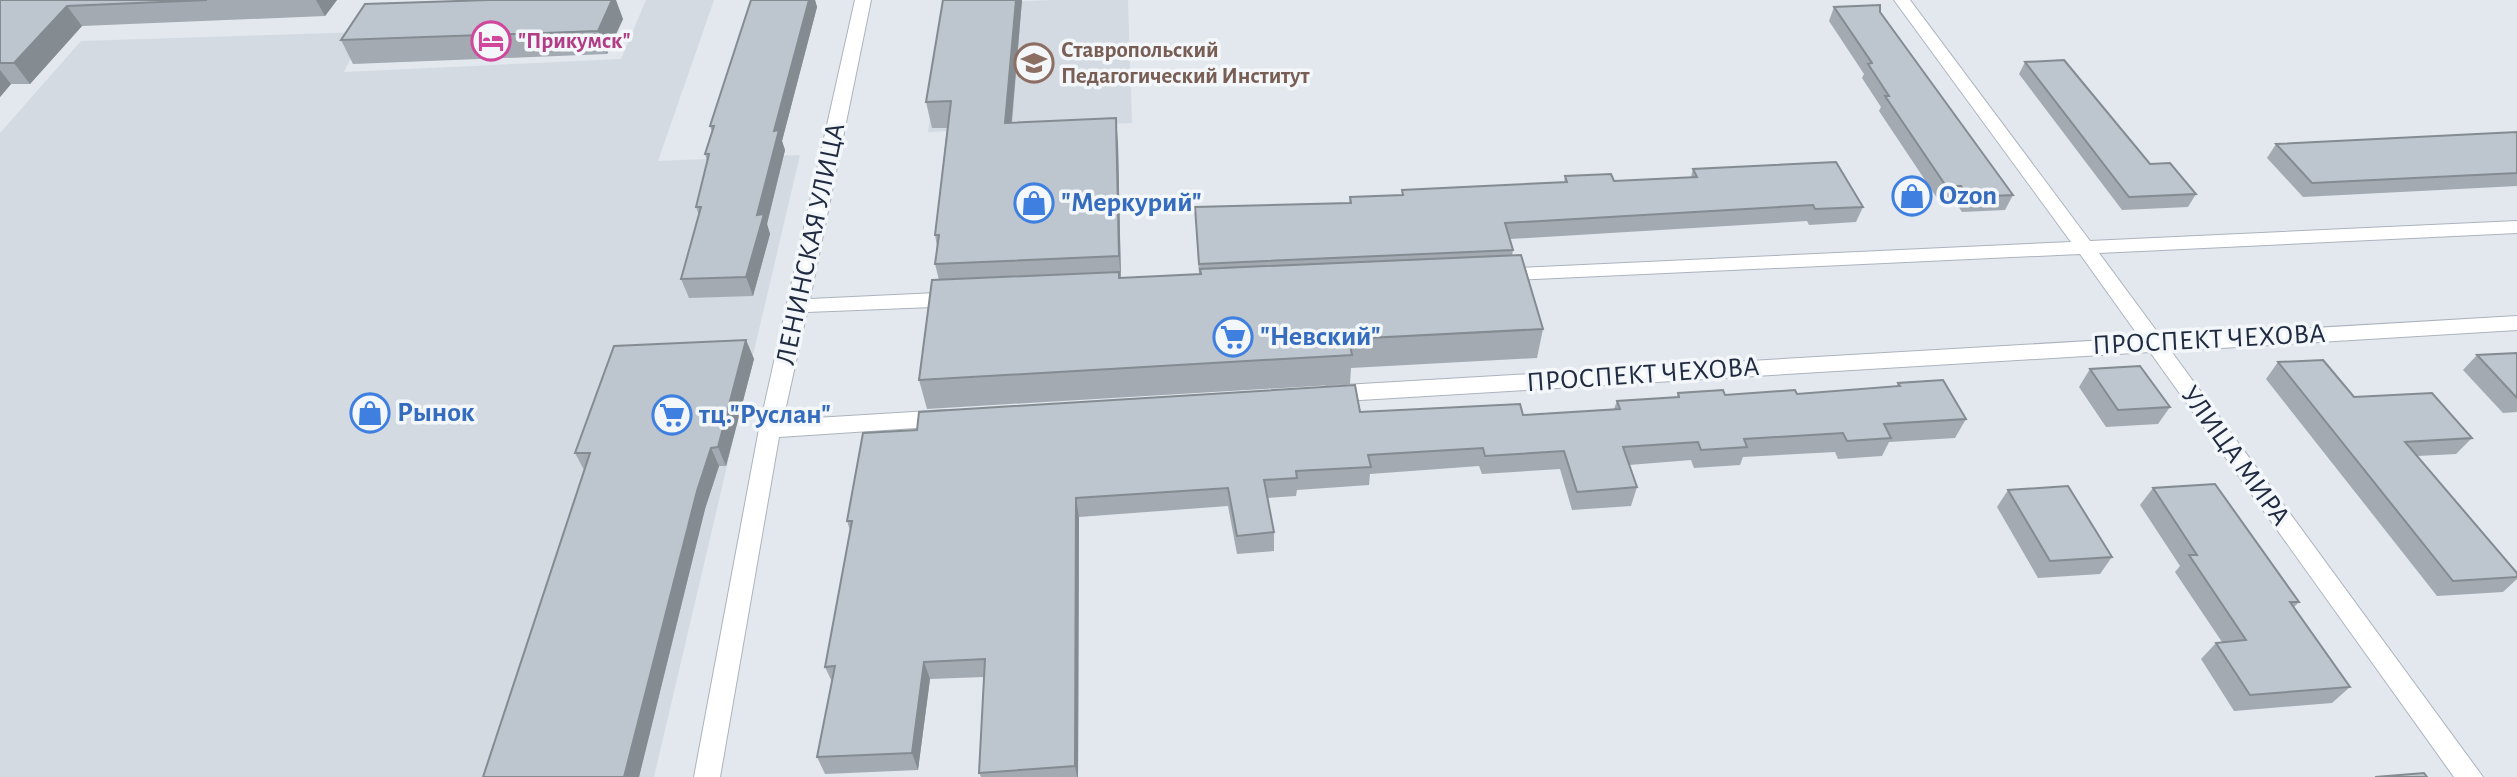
<svg xmlns="http://www.w3.org/2000/svg" width="2517" height="777" font-family="'Alegreya Sans',sans-serif">
  <style>
    .built { fill: #d3dae2 }
    .lines { fill: none; stroke-linecap: round; stroke-linejoin: round }
    .street-casing { stroke: #acb3be; stroke-width: 2 }
    .street { fill: #fff; fill-rule: evenodd }
    .wall { fill: #a3aab2 }
    .shaded-wall { fill: #848b91 }
    .building { fill: #bdc6cf; stroke: #848b91; stroke-width: 2 }
    .labels { text-anchor: middle; dominant-baseline: central; stroke-width: 7; stroke-linejoin: round; paint-order: stroke }
    .far-hotel-label { font-size: 23px; font-weight: bold; fill: #b23c85; stroke: #f3f7fa; text-anchor: start }
    .far-education-label { font-size: 23px; font-weight: bold; fill: #785e54; stroke: #f3f7fa; text-anchor: start }
    .shop-label { font-size: 28px; font-weight: bold; fill: #366cbe; stroke: #f3f7fa; text-anchor: start }
    .street-label { font-size: 28px; fill: #202b41; stroke: #f3f7fa }
  </style>
  <rect width="100%" height="100%" fill="#e2e8ee"/>
  <path class="built" d="M 646,0 L 714,0 L 658,161 L 800,155 L 654,777 L 0,777 L 0,133 L 81,41 L 364,32 L 344,72 L 621,59 Z
    M 1053,0 L 1128,0 L 1132,123 L 928,132 L 947,4 Z"/>
  <g class="lines">
    <g class="street-casing">
      <path id="street" d="M 855,0 L 871,0 L 810,299 L 958,292 L 968,299 L 958,306 L 807,312 L 783,420 L 946,410 L 954,412 L 957,418 L 954,424 L 946,426 L 779,437 L 720,777 L 694,777 L 759,429 Z
        M 1894,0 L 1910,0 L 2090,241 L 2517,221 L 2517,233 L 2099,253 L 2161,337 L 2517,316 L 2517,330 L 2171,351 L 2483,777 L 2454,777 L 2150,352 L 1327,402 L 1320,399 L 1316,394 L 1320,389 L 1327,386 L 2140,338 L 2080,254 L 1493,281 L 1490,276 L 1500,269 L 2071,242 Z"/>
    </g>
    <use href="#street" class="street"/>
  </g>
  <path class="wall" d="M 0,0 L 337,0 L 325,16 L 82,26 L 30,84 L 11,84 L 0,97 Z
    M 751,0 L 815,0 L 817,7 L 782,141 L 785,150 L 767,224 L 770,234 L 753,296 L 689,298 L 681,279 L 699,215 L 696,207 L 707,161 L 705,154 L 712,132 L 710,126 Z
    M 943,0 L 1022,0 L 1012,123 L 1118,144 L 1121,278 L 1199,275 L 1195,207 L 1349,203 L 1350,197 L 1402,195 L 1402,190 L 1564,183 L 1565,176 L 1614,181 L 1691,177 L 1693,169 L 1863,207 L 1856,222 L 1809,225 L 1807,221 L 1510,239 L 1513,250 L 1512,256 L 1543,329 L 1537,358 L 1351,368 L 1350,384 L 927,409 L 919,380 L 939,280 L 935,264 L 937,246 L 935,235 L 947,128 L 932,128 L 926,102 Z
    M 1834,7 L 1880,12 L 2013,195 L 2005,210 L 1962,212 L 1954,200 L 1939,201 L 1879,111 L 1881,107 L 1862,78 L 1864,74 L 1829,21 Z
    M 623,19 L 607,54 L 353,64 L 341,40 Z
    M 2025,62 L 2150,164 L 2196,194 L 2188,207 L 2122,210 L 2019,74 Z
    M 2517,132 L 2517,186 L 2303,197 L 2267,158 L 2276,144 Z
    M 746,340 L 754,359 L 726,466 L 719,466 L 705,509 L 639,777 L 483,777 L 584,470 L 575,453 Z
    M 2517,353 L 2517,412 L 2503,413 L 2463,370 L 2477,355 Z
    M 2278,362 L 2354,397 L 2472,438 L 2456,454 L 2417,456 L 2517,573 L 2517,579 L 2503,592 L 2437,596 L 2266,379 Z
    M 2090,369 L 2170,407 L 2158,424 L 2106,427 L 2079,387 Z
    M 1898,383 L 1966,419 L 1955,438 L 1889,442 L 1882,456 L 1838,459 L 1835,452 L 1743,457 L 1740,465 L 1694,468 L 1691,460 L 1629,465 L 1637,487 L 1631,506 L 1572,510 L 1560,469 L 1482,474 L 1479,466 L 1370,474 L 1369,485 L 1297,490 L 1296,496 L 1267,498 L 1274,532 L 1274,551 L 1237,554 L 1228,506 L 1079,517 L 1078,777 L 981,777 L 979,773 L 984,677 L 930,679 L 918,770 L 825,774 L 817,757 L 832,682 L 825,667 L 850,530 L 847,521 L 1360,412 L 1523,415 L 1614,409 L 1617,401 L 1677,397 L 1678,393 L 1725,395 L 1797,394 L 1896,387 Z
    M 2153,488 L 2299,602 L 2293,608 L 2350,687 L 2332,703 L 2234,711 L 2201,659 L 2216,643 L 2222,642 L 2175,572 L 2180,566 L 2140,505 Z
    M 2008,490 L 2112,557 L 2100,574 L 2038,578 L 1997,507 Z"/>
  <path class="shaded-wall" d="M 316,0 L 337,0 L 325,16 Z
    M 612,0 L 616,0 L 623,19 L 607,54 L 598,31 Z
    M 809,0 L 815,0 L 817,7 L 782,141 L 785,150 L 767,224 L 770,234 L 753,296 L 746,277 L 774,131 Z
    M 1016,0 L 1022,0 L 1009,150 L 1005,123 Z
    M 67,6 L 82,26 L 30,84 L 14,63 Z
    M 0,70 L 11,84 L 0,97 Z
    M 1116,118 L 1118,144 L 1121,283 L 1119,256 Z
    M 746,340 L 754,359 L 726,466 L 718,447 Z
    M 711,448 L 719,466 L 705,509 L 639,777 L 624,777 L 697,491 Z
    M 1076,498 L 1079,517 L 1078,777 L 1077,777 L 1075,766 Z
    M 924,662 L 930,679 L 918,770 L 912,753 Z"/>
  <path class="building" d="M 0,0 L 207,0 L 67,6 L 14,63 L 0,63 Z
    M 489,0 L 612,0 L 598,31 L 341,40 L 365,4 Z
    M 751,0 L 809,0 L 774,131 L 779,130 L 757,215 L 764,214 L 746,277 L 681,279 L 701,207 L 696,207 L 709,154 L 705,154 L 714,126 L 710,126 Z
    M 943,0 L 1016,0 L 1005,123 L 1116,118 L 1119,256 L 935,264 L 939,235 L 935,235 L 951,101 L 926,102 Z
    M 1880,5 L 1880,12 L 2013,195 L 1969,197 L 1961,186 L 1946,186 L 1885,96 L 1889,96 L 1868,64 L 1872,63 L 1834,7 Z
    M 2064,60 L 2150,164 L 2170,163 L 2196,194 L 2129,197 L 2025,62 Z
    M 2517,132 L 2517,173 L 2312,183 L 2276,144 Z
    M 1836,162 L 1863,207 L 1815,209 L 1813,205 L 1505,223 L 1513,250 L 1199,264 L 1195,207 L 1351,203 L 1350,197 L 1403,195 L 1402,190 L 1567,182 L 1565,176 L 1611,174 L 1614,181 L 1697,177 L 1693,169 Z
    M 1521,255 L 1543,329 L 1349,339 L 1352,355 L 919,380 L 932,280 L 1119,272 L 1119,278 L 1201,274 L 1200,269 Z
    M 746,340 L 718,447 L 711,448 L 697,491 L 624,777 L 483,777 L 590,453 L 575,453 L 614,346 Z
    M 2517,353 L 2517,398 L 2477,355 Z
    M 2323,360 L 2354,397 L 2432,393 L 2472,438 L 2405,442 L 2517,573 L 2517,577 L 2453,581 L 2278,362 Z
    M 2140,366 L 2170,407 L 2118,410 L 2090,369 Z
    M 1943,380 L 1966,419 L 1884,424 L 1891,438 L 1847,441 L 1843,433 L 1744,439 L 1747,447 L 1701,450 L 1698,442 L 1623,447 L 1637,487 L 1577,492 L 1564,451 L 1485,456 L 1483,448 L 1368,455 L 1371,467 L 1296,471 L 1297,478 L 1264,480 L 1274,532 L 1237,536 L 1228,488 L 1076,498 L 1075,766 L 979,773 L 985,659 L 924,662 L 912,753 L 817,757 L 835,666 L 825,667 L 852,521 L 847,521 L 863,433 L 917,430 L 919,412 L 1355,385 L 1360,412 L 1520,404 L 1523,415 L 1620,409 L 1617,401 L 1679,397 L 1678,393 L 1723,390 L 1725,395 L 1795,390 L 1797,394 L 1900,386 L 1898,383 Z
    M 2215,484 L 2299,602 L 2290,602 L 2350,687 L 2250,695 L 2216,643 L 2246,640 L 2189,555 L 2197,555 L 2153,488 Z
    M 2068,486 L 2112,557 L 2050,561 L 2008,490 Z
    M 2424,773 L 2427,777 L 2375,777 Z"/>
  <defs>
    <g id="hotel-ring" transform="scale(2.0125)"><circle r="9.5" fill="#f3f7fa" stroke="#d1479c" stroke-width="1.5"/><path d="M-6-4.5h1.5V1H6V5H4.5V3h-9V5H-6ZM-4 0a1.8 1.8 0 1 1 3.6 0ZM.5 0V-2.5h3Q6-2.5 6 0Z" fill="#d1479c"/></g>
    <g id="university-ring" transform="scale(2.0125)"><circle r="9.5" fill="#f3f7fa" stroke="#8d6e63" stroke-width="1.5"/><path d="M0-5L7-2L0 1L-7-2ZM-4 1L0 2.5L4 1V4Q0 6-4 4Z" fill="#8d6e63"/></g>
    <g id="shop-ring" transform="scale(2.0125)"><circle r="9.5" fill="#f3f7fa" stroke="#3f7fe0" stroke-width="1.5"/><path d="M-5-2.5h2.3a2.7 3.5 0 0 1 5.4 0H5L5.5 6h-11ZM-1.5-2.5h3a1.5 2.3 0 0 0-3 0Z" fill="#3f7fe0"/></g>
    <g id="supermarket-ring" transform="scale(2.0125)"><circle r="9.5" fill="#f3f7fa" stroke="#3f7fe0" stroke-width="1.5"/><path d="M-6-5.5h2.5l.6 2H6L4.5 2H-2.5L-4.4-4H-6ZM-1.5 3.2a1.3 1.3 0 1 0 .1 0ZM3 3.2a1.3 1.3 0 1 0 .1 0Z" fill="#3f7fe0"/></g>
  </defs>
  <g fill-rule="evenodd">
    <use href="#hotel-ring" x="491" y="41"/>
    <use href="#university-ring" x="1034" y="63"/>
    <use href="#shop-ring" x="1912" y="196"/>
    <use href="#shop-ring" x="1034" y="203"/>
    <use href="#supermarket-ring" x="1233" y="337"/>
    <use href="#shop-ring" x="370" y="413"/>
    <use href="#supermarket-ring" x="672" y="415"/>
  </g>
  <g class="labels">
    <g class="far-hotel-label">
      <text x="518" y="41">"Прикумск"</text>
    </g>
    <g class="far-education-label">
      <text x="1061" y="50">Ставропольский<tspan x="1061" dy="26">Педагогический Институт</tspan></text>
    </g>
    <g class="shop-label">
      <text x="1939" y="196">Ozon</text>
      <text x="1061" y="203">"Меркурий"</text>
      <text x="1260" y="337">"Невский"</text>
      <text x="397" y="413">Рынок</text>
      <text x="699" y="415">тц."Руслан"</text>
    </g>
    <g class="street-label">
      <text transform="translate(811 244) rotate(-78)">ЛЕНИНСКАЯ УЛИЦА</text>
      <text transform="translate(2209 340) rotate(-3)">ПРОСПЕКТ ЧЕХОВА</text>
      <text transform="translate(1643 375) rotate(-4)">ПРОСПЕКТ ЧЕХОВА</text>
      <text transform="translate(2235 456) rotate(54)">УЛИЦА МИРА</text>
    </g>
  </g>
</svg>
